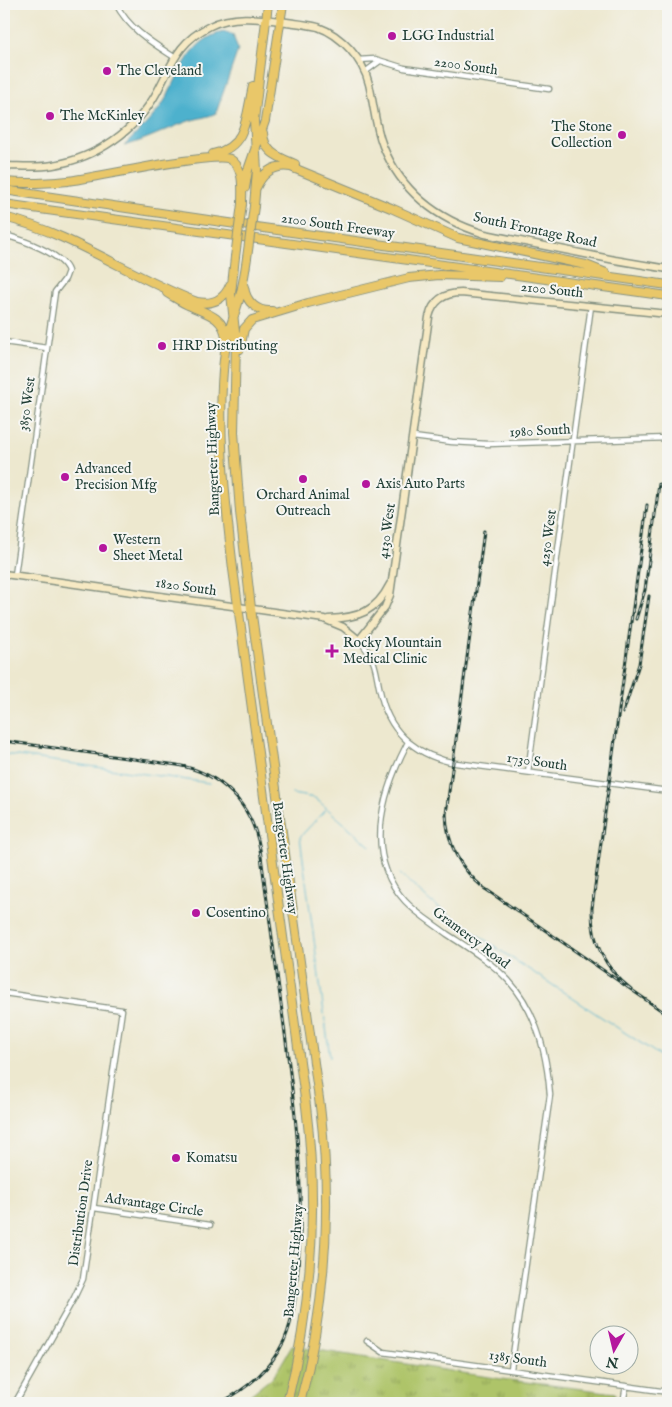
<svg xmlns="http://www.w3.org/2000/svg" width="672" height="1407" font-family="'IM FELL English',serif">
  <style>
    .grass { fill: url(#grass-tufts); stroke: #66804e }
    .water { fill: #4eb1cd; stroke: #367780 }
    .lines { fill: none; stroke-linecap: round; stroke-linejoin: round }
    .stream { stroke: #4eb1cd; stroke-width: 1 }
    .street-casing { stroke: #869282; stroke-width: 7 }
    .secondary-casing { stroke: #869282; stroke-width: 9 }
    .highway-casing { stroke: #869282; stroke-width: 10 }
    .street { stroke: #fff; stroke-width: 4.5 }
    .secondary { stroke: #f6e9c3; stroke-width: 6 }
    .highway { stroke: #e9c769; stroke-width: 8 }
    .rail-casing { stroke: #1f3d34; stroke-width: 3 }
    .rail { stroke: #f6f6f2; stroke-width: 1; stroke-dasharray: 4; stroke-linecap: butt }
    .highway-bridge-casing { stroke: #869282; stroke-width: 10; stroke-linecap: butt }
    .highway-bridge { stroke: #e9c769; stroke-width: 8 }
    .poi-dot { fill: #b5179e; stroke: #f6f6f2; stroke-width: 2 }
    .labels { text-anchor: middle; dominant-baseline: central; stroke-width: 4; stroke-linejoin: round; paint-order: stroke }
    .poi-label { font-size: 14px; fill: #1f3d34; stroke: #f6f6f2; text-anchor: start }
    .street-label { font-size: 14px; fill: #1f3d34; stroke: #f6f6f2 }
  </style>
  <defs>
    <pattern id="grass-tufts" width="24" height="20" patternUnits="userSpaceOnUse" patternTransform="scale(1.25)"><rect width="24" height="20" fill="#aec469"/><path d="M3 7l-1-3M5 7V3M7 7l1-3M15 17l-1-3M17 17v-4M19 17l1-3" fill="none" stroke="#8da057"/></pattern>
  </defs>
  <rect width="100%" height="100%" fill="#f6f6f2"/>
  <filter id="ink" filterUnits="userSpaceOnUse"><feTurbulence type="fractalNoise" baseFrequency=".02" numOctaves="2"/><feDisplacementMap in="SourceGraphic" scale="10" xChannelSelector="R" yChannelSelector="G"/><feConvolveMatrix kernelMatrix="1 2 1 2 8 2 1 2 1" color-interpolation-filters="sRGB"/></filter>
  <filter id="wash" filterUnits="userSpaceOnUse"><feTurbulence type="fractalNoise" baseFrequency=".0096" numOctaves="4" result="noise"/><feDisplacementMap in="SourceGraphic" scale="20" xChannelSelector="R" yChannelSelector="G"/><feGaussianBlur stdDeviation="1.12" result="paint"/><feColorMatrix in="noise" values="0 0 0 0 0 0 0 0 0 0 0 0 0 0 0 0 0 1.4 0 .05"/><feComposite in="paint" operator="in"/></filter>
  <g filter="url(#wash)">
    <rect width="100%" height="100%" fill="#ede8cf"/>
    <path class="grass" d="M 292,1346 L 501,1379 L 615,1393 L 614,1403 L 240,1403 L 274,1376 Z"/>
    <path class="water" d="M 224,32 L 233,35 L 238,50 L 216,113 C 206,118 196,118 186,122 C 165,130 146,140 124,146 C 136,134 149,122 159,109 C 179,82 186,39 224,32 Z"/>
    <g class="lines">
      <path class="stream" d="M 4,754 L 209,783
        M 292,794 L 315,798 L 370,846
        M 326,809 L 300,837 L 330,1057
        M 400,874 L 431,902 L 507,955 L 668,1061"/>
    </g>
  </g>
  <g filter="url(#ink)">
    <g class="lines">
      <g class="street-casing">
        <path id="street" d="M 116,4 C 129,29 151,42 174,57
          M 358,60 L 375,59 L 404,68 L 549,89
          M 365,72 L 380,61
          M 4,235 C 20,239 62,253 68,271 L 65,279 L 55,292 L 15,575
          M 4,342 L 47,348
          M 413,437 L 452,442 L 488,444 L 668,438
          M 359,640 C 380,664 374,671 382,699 C 391,735 420,757 456,763 L 668,791
          M 408,742 C 382,792 363,855 405,901 C 417,914 434,924 447,934 C 468,948 490,961 508,980 C 537,1011 547,1054 550,1095 L 511,1369
          M 528,772 L 591,306
          M 4,993 L 122,1010 L 83,1279 L 74,1298 L 15,1403
          M 94,1208 L 210,1225
          M 367,1341 L 383,1352 L 668,1392
          M 623,1403 L 626,1386"/>
      </g>
      <g class="secondary-casing">
        <path id="secondary" d="M 4,166 C 20,166 36,168 53,165 C 96,158 136,131 157,92 C 173,62 178,42 210,26 C 232,15 257,18 280,21 C 293,23 306,24 318,27 C 341,35 363,59 369,84 C 374,105 375,126 383,146 C 402,193 438,220 485,234 L 615,260 L 668,269
          M 4,574 L 324,619 L 343,627 L 359,640 L 385,607 L 390,595 L 429,317 C 433,301 444,293 461,293 L 668,314
          M 328,619 C 358,618 376,612 390,584"/>
      </g>
      <g class="highway-casing">
        <path id="highway" d="M 263,133 C 264,153 279,157 295,164
          M 213,154 C 248,147 246,115 253,86
          M 4,182 C 25,184 47,183 68,181 C 94,178 215,151 230,159 C 245,168 242,189 242,204
          M 245,188 L 248,170 L 265,121 L 283,4
          M 256,188 C 263,172 274,164 291,167 L 391,208 L 458,238 L 586,265 L 606,273
          M 4,190 L 256,227 L 668,285
          M 4,204 L 668,296
          M 254,206 L 257,170 L 254,120 L 268,4
          M 4,217 C 73,234 131,277 197,302 C 212,305 224,300 230,285
          M 235,257 L 231,294 L 236,341 L 234,432 L 240,512 L 251,608 L 320,1106 C 332,1205 326,1307 300,1403
          M 247,258 C 245,272 243,286 239,300 C 234,317 227,333 225,351 C 216,420 225,500 233,569 L 306,1106 C 318,1205 312,1307 287,1403
          M 244,287 C 246,302 257,312 272,311
          M 167,293 C 174,297 181,302 188,305 C 205,313 224,316 226,338
          M 240,349 L 244,329 L 252,320 L 308,303 L 409,278 L 439,275 L 500,277"/>
      </g>
      <use href="#street" class="street"/>
      <use href="#secondary" class="secondary"/>
      <use href="#highway" class="highway"/>
      <g class="rail-casing">
        <path id="rail" d="M 484,531 L 446,814 C 447,845 461,870 485,889
          M 636,619 L 645,590 L 659,484
          M 623,713 L 639,664 L 649,596
          M 4,741 L 177,765 C 222,773 252,805 260,849 C 268,908 276,967 284,1026 C 294,1101 304,1175 299,1252 C 297,1281 296,1314 284,1341 C 270,1370 248,1388 220,1403
          M 481,886 L 668,1015
          M 631,989 C 605,969 591,941 592,908 L 647,505"/>
      </g>
      <use href="#rail" class="rail"/>
      <g class="highway-bridge-casing">
        <path id="highway-bridge" d="M 235,257 L 242,204
          M 247,258 L 254,206"/>
      </g>
      <use href="#highway-bridge" class="highway-bridge"/>
    </g>
  </g>
  <g class="poi-dot">
    <circle cx="392" cy="36" r="5"/>
    <circle cx="107" cy="71" r="5"/>
    <circle cx="50" cy="116" r="5"/>
    <circle cx="622" cy="135" r="5"/>
    <circle cx="162" cy="346" r="5"/>
    <circle cx="65" cy="477" r="5"/>
    <circle cx="303" cy="479" r="5"/>
    <circle cx="366" cy="484" r="5"/>
    <circle cx="103" cy="548" r="5"/>
    <path d="M329.5 643.5h5v5h5v5h-5v5h-5v-5h-5v-5h5z"/>
    <circle cx="196" cy="913" r="5"/>
    <circle cx="176" cy="1158" r="5"/>
  </g>
  <g class="labels">
    <g class="poi-label">
      <text x="402" y="36">LGG Industrial</text>
      <text x="117" y="71">The Cleveland</text>
      <text x="60" y="116">The McKinley</text>
      <text x="612" y="127" text-anchor="end">The Stone<tspan x="612" dy="16">Collection</tspan></text>
      <text x="172" y="346">HRP Distributing</text>
      <text x="75" y="469">Advanced<tspan x="75" dy="16">Precision Mfg</tspan></text>
      <text x="376" y="484">Axis Auto Parts</text>
      <text x="303" y="495" text-anchor="middle">Orchard Animal<tspan x="303" dy="16">Outreach</tspan></text>
      <text x="113" y="540">Western<tspan x="113" dy="16">Sheet Metal</tspan></text>
      <text x="343" y="643">Rocky Mountain<tspan x="343" dy="16">Medical Clinic</tspan></text>
      <text x="206" y="913">Cosentino</text>
      <text x="186" y="1158">Komatsu</text>
    </g>
    <g class="street-label">
      <text transform="translate(466 66) rotate(8)">2200 South</text>
      <text transform="translate(338 226) rotate(8)">2100 South Freeway</text>
      <text transform="translate(535 230) rotate(12)">South Frontage Road</text>
      <text transform="translate(552 290) rotate(6)">2100 South</text>
      <text transform="translate(27 404) rotate(-82)">3850 West</text>
      <text transform="translate(540 431) rotate(-3)">1980 South</text>
      <text transform="translate(213 459) rotate(-92)">Bangerter Highway</text>
      <text transform="translate(387 531) rotate(-82)">4130 West</text>
      <text transform="translate(548 538) rotate(-82)">4250 West</text>
      <text transform="translate(186 587) rotate(8)">1820 South</text>
      <text transform="translate(537 762) rotate(8)">1730 South</text>
      <text transform="translate(285 858) rotate(82)">Bangerter Highway</text>
      <text transform="translate(471 938) rotate(37)">Gramercy Road</text>
      <text transform="translate(154 1205) rotate(8)">Advantage Circle</text>
      <text transform="translate(81 1213) rotate(-82)">Distribution Drive</text>
      <text transform="translate(294 1261) rotate(-85)">Bangerter Highway</text>
      <text transform="translate(518 1359) rotate(8)">1385 South</text>
    </g>
  </g>
  <rect width="672" height="1407" fill="none" stroke="#f6f6f2" stroke-width="20"/>
  <g transform="translate(614 1350) rotate(188)"><circle r="24" fill="#f6f6f2" stroke="#a0aca6"/>
  <path d="M0-4L9 19L0 12L-9 19Z" fill="#b5179e"/>
  <text y="-8" font-size="14" font-weight="bold" text-anchor="middle" fill="#1f3d34">N</text>
  </g>
</svg>
